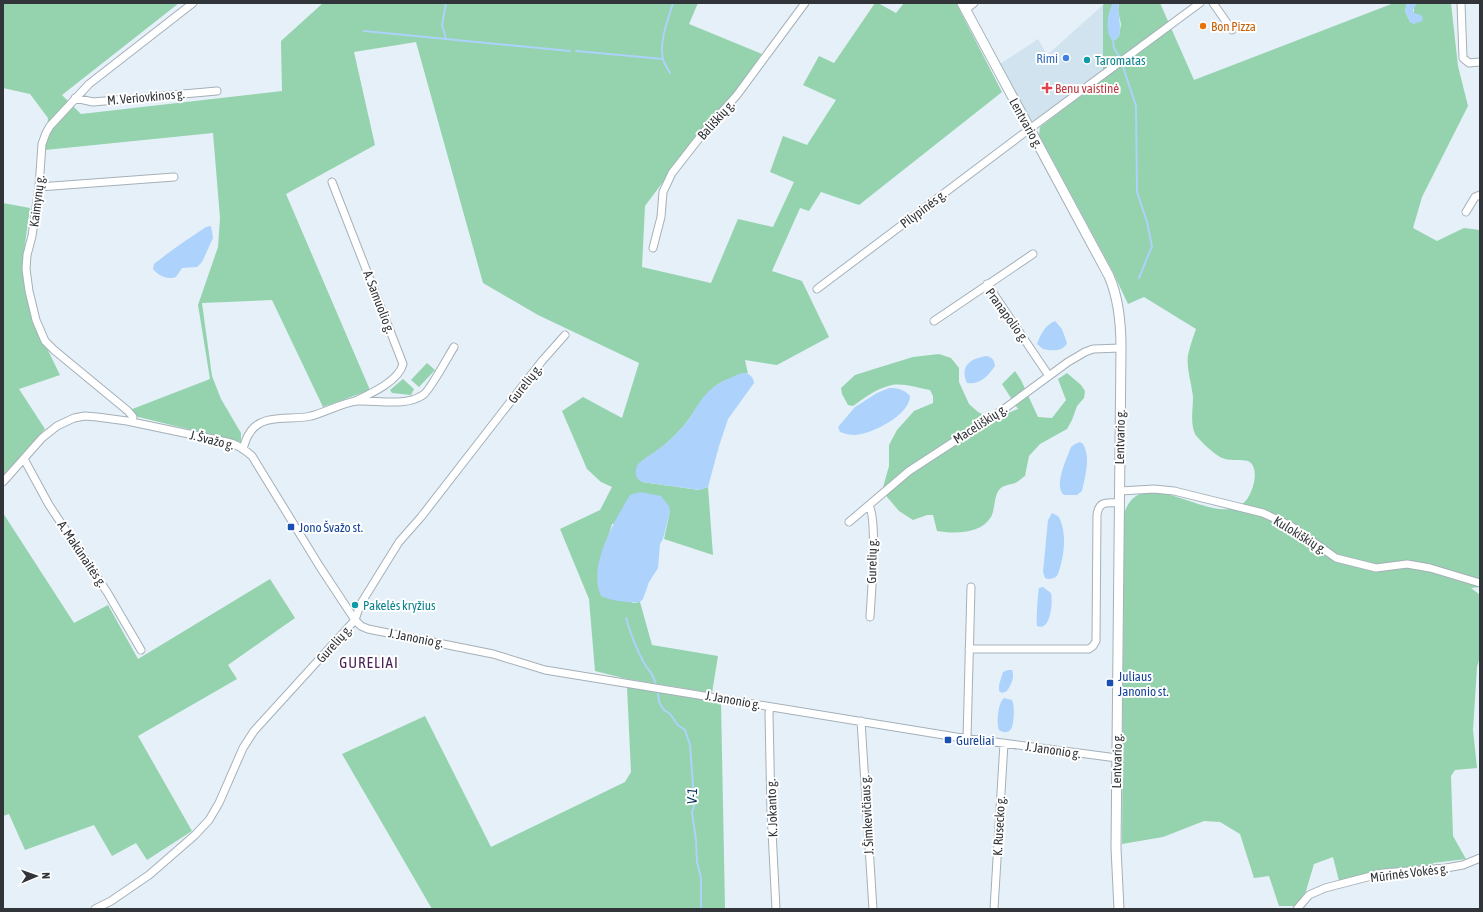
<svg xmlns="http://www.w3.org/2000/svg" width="1483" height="912" font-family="'Asap Condensed',sans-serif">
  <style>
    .built { fill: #d1e3ef }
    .green { fill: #94d3ad }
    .water { fill: #add2fb }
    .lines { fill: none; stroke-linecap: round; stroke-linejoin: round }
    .stream { stroke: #add2fb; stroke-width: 2 }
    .minor-casing { stroke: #a5b0b8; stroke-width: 9 }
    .major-casing { stroke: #a5b0b8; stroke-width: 11 }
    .minor { stroke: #fff; stroke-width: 7 }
    .major { stroke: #fff; stroke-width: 9 }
    .food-dot { fill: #e8710a; stroke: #fff; stroke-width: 1.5 }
    .shop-dot { fill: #3f7fe0; stroke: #fff; stroke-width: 1.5 }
    .culture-dot { fill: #0f9aa8; stroke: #fff; stroke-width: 1.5 }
    .health-dot { fill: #e0444e; stroke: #fff; stroke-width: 1.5 }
    .transit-dot { fill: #1a4fb4; stroke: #fff; stroke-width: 1.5 }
    .labels { text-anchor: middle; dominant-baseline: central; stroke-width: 4; stroke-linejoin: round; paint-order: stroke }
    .food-label { font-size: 13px; fill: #c56008; stroke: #fff; text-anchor: start }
    .shop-label { font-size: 13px; fill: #366cbe; stroke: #fff; text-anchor: end }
    .culture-label { font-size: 13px; fill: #0d838f; stroke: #fff; text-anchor: start }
    .health-label { font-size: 13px; fill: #be3a42; stroke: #fff; text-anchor: start }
    .street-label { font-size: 13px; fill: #313539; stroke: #fff }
    .transit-label { font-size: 13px; fill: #164399; stroke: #fff; text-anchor: start }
    .water-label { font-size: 14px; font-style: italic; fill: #05355e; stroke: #fff }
    .quarter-label { font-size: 15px; letter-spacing: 1px; fill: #4a2358; stroke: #fff }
  </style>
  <rect width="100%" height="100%" fill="#e5f0f9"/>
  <path class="built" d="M 1103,5 L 1103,70 L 1035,120 L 1032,121 L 1029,118 L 1000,64 L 1038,39 L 1047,55 Z"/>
  <path class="green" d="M 3,3 L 179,3 L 62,95 L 81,114 L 282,91 L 281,41 L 323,3 L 698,3 L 689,24 L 762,54 L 732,98 L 701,131 L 645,206 L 642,267 L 711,283 L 738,219 L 773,227 L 794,182 L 770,172 L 783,136 L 807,145 L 836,100 L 803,85 L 819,56 L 834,63 L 875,3 L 878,3 L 896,13 L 904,3 L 956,3 L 1002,92 L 859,205 L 821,192 L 809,211 L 800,208 L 772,271 L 802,281 L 829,337 L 777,365 L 745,360 L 748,374 L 746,373 C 738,376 727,379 720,383 C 703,393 697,409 686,423 C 673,439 658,451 641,462 L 642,482 L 699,490 L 708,487 L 713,555 L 664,539 L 670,511 L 612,524 L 598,569 L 633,603 L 640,602 L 652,645 L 718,656 L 712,693 L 627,679 L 595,671 L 589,599 L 560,529 L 600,510 L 612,487 L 601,482 L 587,469 L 562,411 L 583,397 L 622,418 L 639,363 L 538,315 L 483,283 L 416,42 L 354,52 L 375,145 L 286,194 L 370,390 L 323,407 L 272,300 L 202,303 L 212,376 L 221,399 L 241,433 L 241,442 L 122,413 L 210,379 L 198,305 L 218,247 L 220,218 L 213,133 L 45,150 L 48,118 L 30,94 L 3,88 Z
    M 1105,3 L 1113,3 C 1107,17 1106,26 1112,40 L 1115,40 L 1119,36 L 1121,24 L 1118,11 L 1119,3 L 1160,3 L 1194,80 L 1394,3 L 1407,3 L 1405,11 L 1410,22 L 1414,12 L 1414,7 L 1417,3 L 1451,3 L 1458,66 L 1468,106 L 1422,197 L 1413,228 L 1437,241 L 1464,228 L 1480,230 L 1480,587 L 1471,588 L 1480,595 L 1480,657 L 1477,667 L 1473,730 L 1477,768 L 1455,770 L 1451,776 L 1453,836 L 1466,859 L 1433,863 L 1432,867 L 1339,881 L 1333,857 L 1314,864 L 1306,891 L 1296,906 L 1279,906 L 1269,876 L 1254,878 L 1240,834 L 1220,822 L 1204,821 L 1163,837 L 1122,844 L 1124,514 C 1142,453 1227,543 1250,494 C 1254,486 1258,471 1251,463 C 1246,457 1228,464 1217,455 C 1211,451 1198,439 1195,434 C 1190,422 1193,410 1193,397 C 1192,385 1186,367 1188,355 C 1190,346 1193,337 1196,329 L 1144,297 L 1128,304 L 1112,270 L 1039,135 L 1040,127 L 1107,76 L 1103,70 L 1103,5 Z
    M 3,203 L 30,208 C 27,233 21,259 24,284 C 28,315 47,347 60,375 L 19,389 L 45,429 L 3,478 Z
    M 939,354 L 951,358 L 959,368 L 959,382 L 969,404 L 978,412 L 993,419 L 1018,409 L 1002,384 L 1015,371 L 1021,380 L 1038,417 L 1052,418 L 1066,400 L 1058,379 L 1067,373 L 1081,385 L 1085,391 L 1084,398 L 1077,406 L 1072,420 L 1067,429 L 1040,444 L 1029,456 L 1025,476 C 1022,478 1019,481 1015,483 C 1009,485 1003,485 999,490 C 994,496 995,510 991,517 C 981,534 954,534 937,531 L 933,515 L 927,515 L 913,520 L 899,511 L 882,491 L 889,466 L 889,445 L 897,430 L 914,411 L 933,403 L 933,396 L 930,390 C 918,388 904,383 892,385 C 877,388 864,398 853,406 L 848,405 L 842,394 L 841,388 L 855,375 L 874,369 L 913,357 Z
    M 427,363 L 435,370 L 419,387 L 411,380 Z
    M 403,379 L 414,389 L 411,395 L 392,393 L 390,390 Z
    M 3,513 L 74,623 L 108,605 L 138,659 L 270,579 L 295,618 L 228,665 L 237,679 L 138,736 L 192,831 L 147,860 L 136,843 L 112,856 L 94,825 L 25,850 L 9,814 L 3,816 Z
    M 627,687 L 721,702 L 725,909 L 432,909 L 342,754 L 425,716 L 491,847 L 625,782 L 631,772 Z"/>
  <path class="water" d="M 1113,3 L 1119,3 C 1117,15 1122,25 1119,36 L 1115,40 L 1112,40 C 1104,30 1108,14 1113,3 Z
    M 1407,3 L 1417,3 L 1413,10 L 1414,13 L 1421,15 L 1423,18 L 1422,21 L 1414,24 L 1410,22 L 1405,11 Z
    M 211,226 L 213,238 L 202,262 L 197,267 L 182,268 L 176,277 C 167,280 159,276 153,269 L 154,264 C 170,251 188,239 206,227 Z
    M 1055,321 L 1062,329 L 1067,343 C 1063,352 1052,351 1043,349 L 1037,344 C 1041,334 1044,326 1055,321 Z
    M 987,356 C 993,358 994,360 995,366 C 988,376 980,385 967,383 C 959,366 971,358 987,356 Z
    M 742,373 C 749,373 753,376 754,383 L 728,419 L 719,446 L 708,487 L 700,490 L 642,482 C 636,479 634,473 637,466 C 639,461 661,448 668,442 C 674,436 681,429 687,422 C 694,412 699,401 708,392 C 718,383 730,377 742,373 Z
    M 889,388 C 898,388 904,389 910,396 C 910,415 872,434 855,435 C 850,435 845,434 840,432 L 838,427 L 855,407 L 877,393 Z
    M 1080,442 L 1083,444 C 1091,457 1085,477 1082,491 L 1077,495 L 1064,495 C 1053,486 1067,458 1071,447 L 1075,444 Z
    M 640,492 L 661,496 L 669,506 L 670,511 L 663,539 L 660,544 L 658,568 L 649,582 L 643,599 L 640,602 C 628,603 612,601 601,596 C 587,567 615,520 630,495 Z
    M 1052,513 L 1058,516 C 1068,531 1064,560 1057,576 C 1053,579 1049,580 1045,578 L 1043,572 L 1048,520 Z
    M 1043,587 L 1051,593 C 1053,601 1051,632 1037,626 C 1036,622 1038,593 1039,588 Z
    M 1008,670 L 1012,670 C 1015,677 1011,685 1007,691 L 1002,693 L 999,691 L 999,685 L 1003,672 Z
    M 1004,698 L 1012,700 C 1015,705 1014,725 1011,729 C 1008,734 1002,732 999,730 C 996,724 998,702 1004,698 Z"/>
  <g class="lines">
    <path class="stream" d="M 364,31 L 570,51
      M 446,39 L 442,25 L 446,3
      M 1113,40 L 1114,48 L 1119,56
      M 576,51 L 663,59
      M 1123,67 L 1136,106 L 1137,192 L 1147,222 L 1152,246 L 1139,278
      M 670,73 C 668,69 664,64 663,59 C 659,41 668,20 673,3
      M 626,618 C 630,632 637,650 644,663 C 648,670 653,673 655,682
      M 658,694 L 659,702 L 664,710 L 670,714 L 678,725 L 685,730 L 690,745 L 694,800 L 694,806 L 692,812 L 696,840 L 697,862 L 701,878 L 701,909"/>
    <g class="minor-casing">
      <path id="minor" d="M 1213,3 L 1232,30
        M 1461,3 L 1463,58 L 1469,63 L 1480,62
        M 965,10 L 974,3
        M 75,98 L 93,102 L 217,91
        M 332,182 L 403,364 C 399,381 370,394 355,401
        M 39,187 L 174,177
        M 1466,212 L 1475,197 L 1480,195
        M 653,248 L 661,217 L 663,192 L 672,173 L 704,132 L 737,95 L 805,3
        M 987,284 L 1049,376
        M 817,289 L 1016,139 L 1200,3
        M 934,321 L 1033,254
        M 132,422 L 133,417 L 128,411 L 54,350 L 45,341 L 36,320 L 29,291 L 26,269 L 27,255 L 32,236 L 39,187 L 42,144 L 46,133 L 50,126 L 89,84 L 193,3
        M 243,448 C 245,444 246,438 249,434 C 261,412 292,421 311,416 C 324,413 344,402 357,401 C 378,400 405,407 423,395 C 429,392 449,355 454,347
        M 24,459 L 49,505 L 107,592 L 141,650
        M 3,482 L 42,438 L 57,426 L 74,418 L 85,416 L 97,417 L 127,421 L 227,442 C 237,444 244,449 252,456 L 320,567 L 355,620 L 361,626 L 368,629 L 493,654 L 545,670 L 956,737 L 1117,758
        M 1120,491 L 1154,489 L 1174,491 L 1263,513 L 1291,526 L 1336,558 L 1376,568 L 1407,564 L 1430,568 L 1480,583
        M 869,506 C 878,520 871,597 870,617
        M 849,522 L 909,471 L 1004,409 L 1068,362 L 1085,352 L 1093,349 L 1121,348
        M 969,649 L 1089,649 L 1093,646 L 1096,641 L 1097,515 C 1099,500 1107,503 1120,503
        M 770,707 L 769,713 L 771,812 L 776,909
        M 861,721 L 873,909
        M 967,739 L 971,587
        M 95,909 L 111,901 L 149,875 L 195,835 L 209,820 L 219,803 L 243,748 L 254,731 L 355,620 L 360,605 L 399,542 L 421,517 L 542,361 L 565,335
        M 994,909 L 1004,743
        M 1297,909 L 1309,895 L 1325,888 L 1383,873 L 1446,868 L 1463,865 L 1480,858"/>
    </g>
    <g class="major-casing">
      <path id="major" d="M 962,3 L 1109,276 C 1119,299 1121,323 1121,348 L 1116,848 L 1119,909"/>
    </g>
    <use href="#minor" class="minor"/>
    <use href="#major" class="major"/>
  </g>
  <circle class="food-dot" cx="1203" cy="26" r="4"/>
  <circle class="shop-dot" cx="1066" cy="58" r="4"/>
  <g class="culture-dot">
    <circle cx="1087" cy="60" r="4"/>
    <circle cx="355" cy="605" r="4"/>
  </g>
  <path class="health-dot" d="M1045 82h4v4h4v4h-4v4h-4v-4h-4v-4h4z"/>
  <g class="transit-dot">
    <rect x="287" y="523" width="8" height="8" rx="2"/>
    <rect x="1106" y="679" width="8" height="8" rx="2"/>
    <rect x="944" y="736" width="8" height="8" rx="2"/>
  </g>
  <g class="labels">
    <g class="food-label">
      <text x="1211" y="26">Bon Pizza</text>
    </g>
    <g class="shop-label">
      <text x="1058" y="58">Rimi</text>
    </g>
    <g class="culture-label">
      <text x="1095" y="60">Taromatas</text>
      <text x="363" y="605">Pakelės kryžius</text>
    </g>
    <g class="health-label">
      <text x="1055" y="88">Benu vaistinė</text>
    </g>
    <g class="street-label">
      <text transform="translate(146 97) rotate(-5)">M. Veriovkinos g.</text>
      <text transform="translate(716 120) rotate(-48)">Bališkių g.</text>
      <text transform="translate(1026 123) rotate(61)">Lentvario g.</text>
      <text transform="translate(37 201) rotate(-83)">Kaimynų g.</text>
      <text transform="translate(923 209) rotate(-37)">Pilypinės g.</text>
      <text transform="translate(379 302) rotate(69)">A. Samuolio g.</text>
      <text transform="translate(1007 315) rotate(54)">Pranapolio g.</text>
      <text transform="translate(525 384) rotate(-52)">Gurelių g.</text>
      <text transform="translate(980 424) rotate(-33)">Maceliškių g.</text>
      <text transform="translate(1120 437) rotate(-89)">Lentvario g.</text>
      <text transform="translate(212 440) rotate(14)">J. Švažo g.</text>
      <text transform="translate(1300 535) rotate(32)">Kulokiškių g.</text>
      <text transform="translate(82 554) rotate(56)">A. Makūnaitės g.</text>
      <text transform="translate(872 561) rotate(-89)">Gurelių g.</text>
      <text transform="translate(416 638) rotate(11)">J. Janonio g.</text>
      <text transform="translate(334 644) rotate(-48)">Gurelių g.</text>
      <text transform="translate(733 700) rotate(10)">J. Janonio g.</text>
      <text transform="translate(1053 750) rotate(8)">J. Janonio g.</text>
      <text transform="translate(1117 761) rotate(-89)">Lentvario g.</text>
      <text transform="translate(772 808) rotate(-92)">K. Jokanto g.</text>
      <text transform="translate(867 815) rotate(-93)">J. Šimkevičiaus g.</text>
      <text transform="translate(999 826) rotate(-87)">K. Rusecko g.</text>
      <text transform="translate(1409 873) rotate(-7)">Mūrinės Vokės g.</text>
    </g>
    <g class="transit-label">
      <text x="299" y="527">Jono Švažo st.</text>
      <text x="1118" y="676">Juliaus<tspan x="1118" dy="15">Janonio st.</tspan></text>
      <text x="956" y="740">Gureliai</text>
    </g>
    <g class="water-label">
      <text transform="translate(692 796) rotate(-89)">V-1</text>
    </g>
    <g class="quarter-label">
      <text x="369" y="662">GURELIAI</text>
    </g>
  </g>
  <rect width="1483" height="912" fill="none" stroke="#313539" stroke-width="8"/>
  <g transform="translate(36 876) rotate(88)" stroke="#ffffff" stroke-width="3" paint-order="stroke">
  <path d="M0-3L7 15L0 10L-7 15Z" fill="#313539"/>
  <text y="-6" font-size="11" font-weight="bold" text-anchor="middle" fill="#313539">N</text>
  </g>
</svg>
